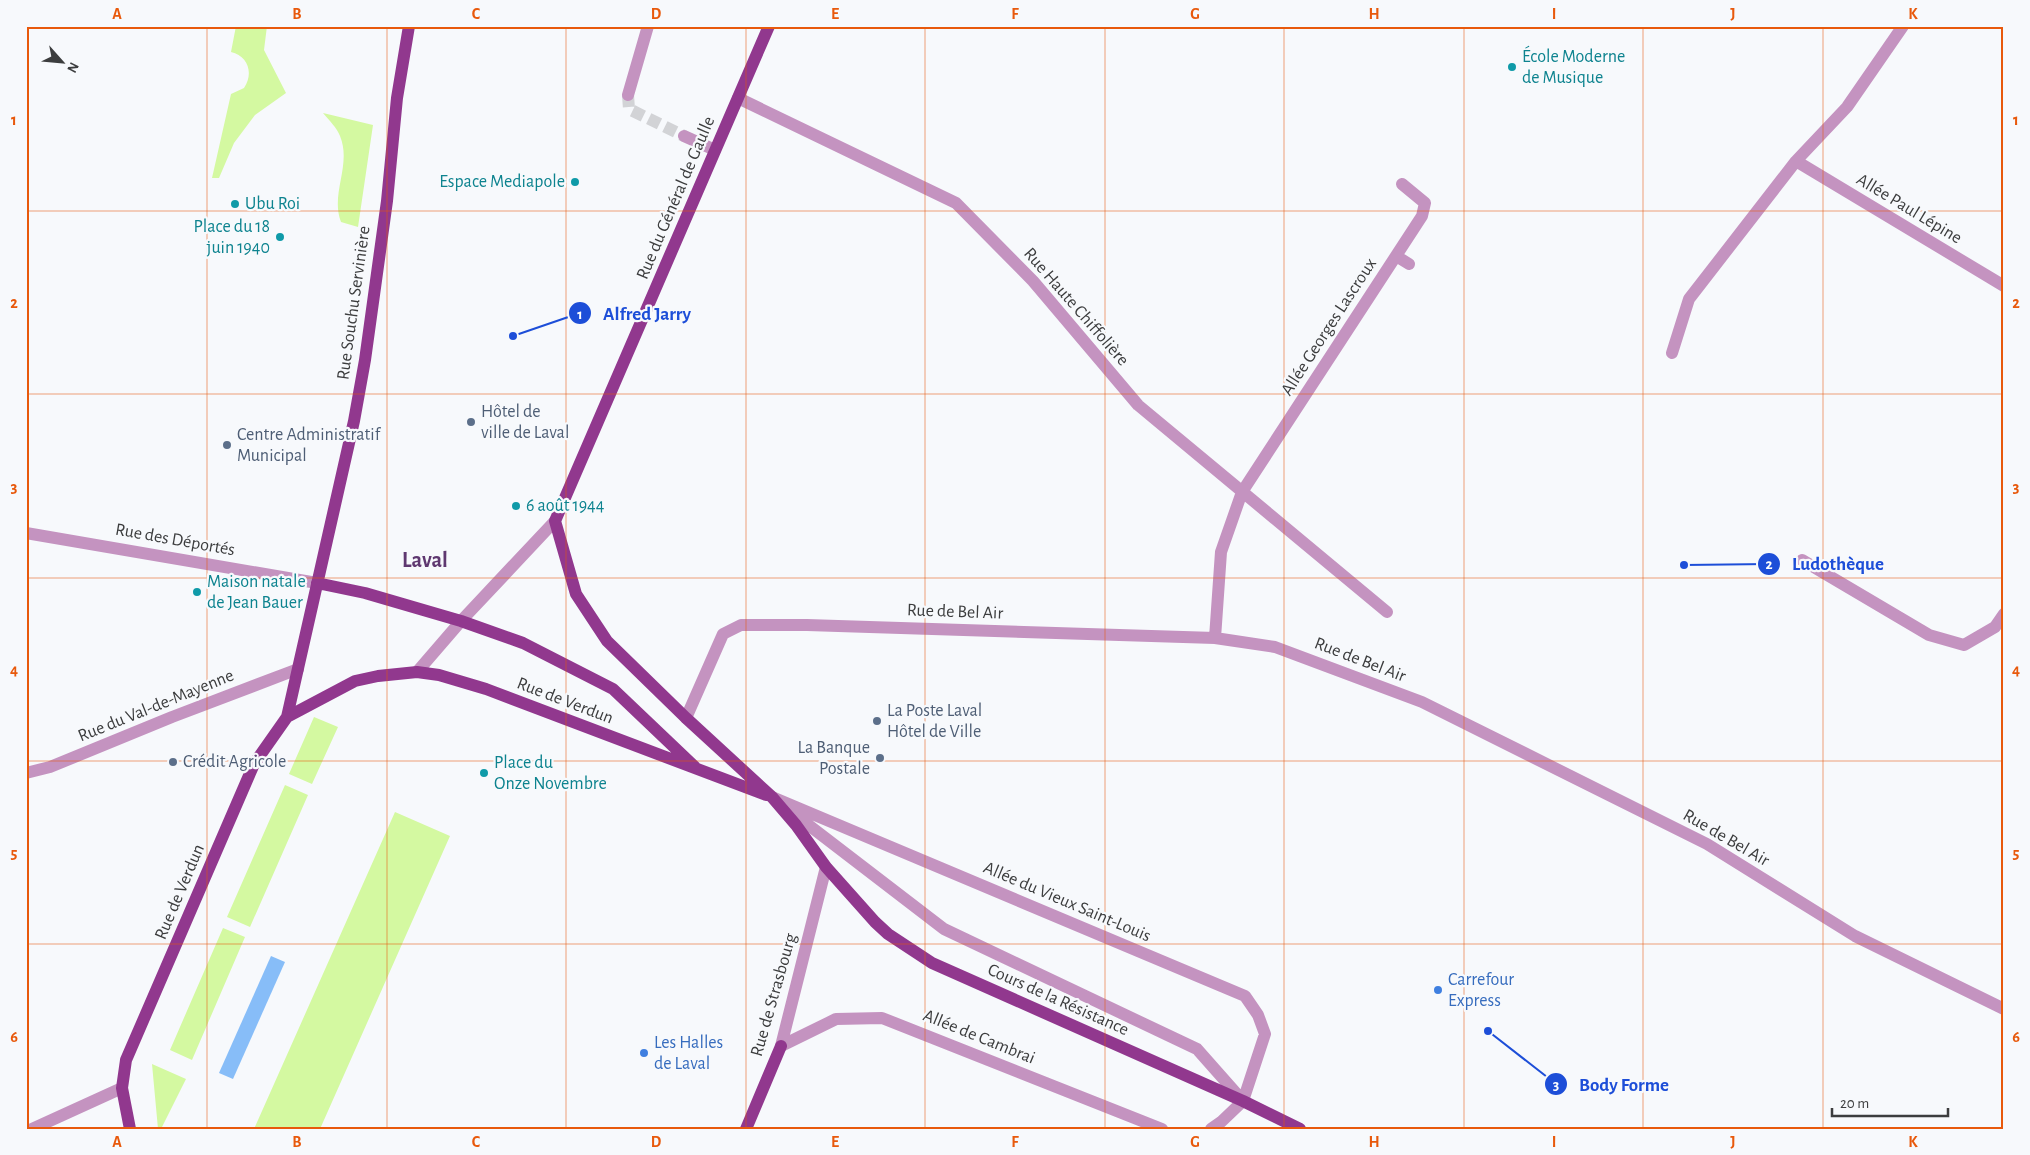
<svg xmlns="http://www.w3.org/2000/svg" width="2030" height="1155" font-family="'Alegreya Sans',sans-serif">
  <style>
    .green { fill: #d4f9a1 }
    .water { fill: #87bdf8 }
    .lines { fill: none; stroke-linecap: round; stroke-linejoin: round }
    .minor-tunnel { stroke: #d2d3d6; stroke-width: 12; stroke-dasharray: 12 6; stroke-linecap: butt }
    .minor { stroke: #c493c0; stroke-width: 12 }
    .major { stroke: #91388e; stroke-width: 12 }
    .grid { fill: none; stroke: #e8590c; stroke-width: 1; stroke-opacity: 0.55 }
    .culture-dot { fill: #0f9aa8; stroke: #f7f9fc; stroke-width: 2 }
    .service-dot { fill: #5c6f8a; stroke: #f7f9fc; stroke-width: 2 }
    .shop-dot { fill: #3f7fe0; stroke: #f7f9fc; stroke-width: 2 }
    .labels { text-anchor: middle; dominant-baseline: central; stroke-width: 4.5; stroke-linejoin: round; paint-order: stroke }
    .culture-label { font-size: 18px; fill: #0d838f; stroke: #f7f9fc; text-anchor: start }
    .street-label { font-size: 18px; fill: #3c3d3e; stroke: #f7f9fc }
    .service-label { font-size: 18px; fill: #4e5e75; stroke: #f7f9fc; text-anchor: start }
    .shop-label { font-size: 18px; fill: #366cbe; stroke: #f7f9fc; text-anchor: start }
    .district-label { font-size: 22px; font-weight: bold; fill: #5f3870; stroke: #f7f9fc }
    .leader { fill: none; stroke: #1d4ed8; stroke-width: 2 }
    .callout-dot { fill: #1d4ed8; stroke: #f7f9fc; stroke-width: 2 }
    .mark-label { font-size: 15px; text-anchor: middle; font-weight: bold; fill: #fff }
    .callout-label { font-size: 19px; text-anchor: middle; font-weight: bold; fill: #1d4ed8; stroke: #f7f9fc; stroke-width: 4.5; stroke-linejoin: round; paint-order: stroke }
    .neatline { fill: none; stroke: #e8590c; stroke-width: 2 }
    .grid-label { font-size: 16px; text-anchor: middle; font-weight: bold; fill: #e8590c }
  </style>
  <rect width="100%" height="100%" fill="#f7f9fc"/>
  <path class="green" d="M 236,26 L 267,26 L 264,50 L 286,93 L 255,115 L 234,143 L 219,178 L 212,178 L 231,94 L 244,88 C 254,73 248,56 231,52 Z
    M 323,113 L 373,125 L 358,227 L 341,222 C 330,194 352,165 340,136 C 337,128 329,120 323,113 Z
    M 314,717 L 338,727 L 312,784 L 289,774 Z
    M 285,785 L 308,795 L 250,927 L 227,917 Z
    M 395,812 L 450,836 L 320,1129 L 254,1129 Z
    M 223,928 L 245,937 L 192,1060 L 170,1050 Z
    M 152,1064 L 186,1079 L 161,1129 L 158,1129 Z"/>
  <path class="water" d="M 271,956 L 285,962 L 233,1079 L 219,1073 Z"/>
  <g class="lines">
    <path class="minor-tunnel" d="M 628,95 L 629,109 L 684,136"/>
    <path class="minor" d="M 628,95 L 648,26
      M 738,98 L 956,203 L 1033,281 L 1138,405 L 1387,612
      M 684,136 L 715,150
      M 1796,161 L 2004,286
      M 1396,256 L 1409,264
      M 1672,353 L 1689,299 L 1796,161 L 1847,107 L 1903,26
      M 26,533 L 317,583
      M 1802,560 L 1929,635 L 1964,645 L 1995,627 L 2004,614
      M 1215,638 L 1221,552 L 1242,492 L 1422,216 L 1425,203 L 1402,184
      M 417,672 L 461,621 L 555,521
      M 686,718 L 723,634 L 741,625 L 807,625 L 1215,638 L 1275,647 L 1422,702 L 1707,844 L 1855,936 L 2004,1009
      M 26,773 L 50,767 L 172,717 L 298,669
      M 772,797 L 1245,996 L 1258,1015 L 1265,1034 L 1243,1101 L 1221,1122 L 1211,1129
      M 785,807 L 944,929 L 1197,1049 L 1243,1101
      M 781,1046 L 836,1019 L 882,1018 L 1162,1129
      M 781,1046 L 826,867
      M 32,1129 L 122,1088"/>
    <path class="major" d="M 769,26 L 555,521 L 576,594 L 607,641 L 686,718 L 772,797 L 796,825 L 826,867 L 875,922 L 888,934 L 932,963 L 1243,1101 L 1300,1129
      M 317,583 L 365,593 L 461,621 L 523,643 L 613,689 L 695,767
      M 287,717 L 354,421 L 365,360 L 387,201 L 397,98 L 409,26
      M 130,1129 L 122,1088 L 126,1060 L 254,764 L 287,717 L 355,681 L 378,676 L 417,672 L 439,675 L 486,689 L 766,795
      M 746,1129 L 781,1046"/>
  </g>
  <path class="grid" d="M 207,26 L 207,1129M 387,26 L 387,1129M 566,26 L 566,1129M 746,26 L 746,1129M 925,26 L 925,1129M 1105,26 L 1105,1129M 1284,26 L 1284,1129M 1464,26 L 1464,1129M 1643,26 L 1643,1129M 1823,26 L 1823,1129M 26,211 L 2004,211M 26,394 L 2004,394M 26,578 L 2004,578M 26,761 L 2004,761M 26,944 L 2004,944"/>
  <g class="culture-dot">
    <circle cx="1512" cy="67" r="5"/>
    <circle cx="575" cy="182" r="5"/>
    <circle cx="235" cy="204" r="5"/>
    <circle cx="280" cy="237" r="5"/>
    <circle cx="516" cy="506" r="5"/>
    <circle cx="197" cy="592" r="5"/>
    <circle cx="484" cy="773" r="5"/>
  </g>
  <g class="service-dot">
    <circle cx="471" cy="422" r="5"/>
    <circle cx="227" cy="445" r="5"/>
    <circle cx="877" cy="721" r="5"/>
    <circle cx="880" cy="758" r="5"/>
    <circle cx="173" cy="762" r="5"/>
  </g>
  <g class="shop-dot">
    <circle cx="1438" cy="990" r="5"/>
    <circle cx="644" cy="1053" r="5"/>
  </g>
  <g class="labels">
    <g class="culture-label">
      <text x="1522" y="57">École Moderne<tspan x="1522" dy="21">de Musique</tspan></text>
      <text x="565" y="182" text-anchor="end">Espace Mediapole</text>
      <text x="245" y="204">Ubu Roi</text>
      <text x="270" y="227" text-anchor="end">Place du 18<tspan x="270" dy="21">juin 1940</tspan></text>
      <text x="526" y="506">6 août 1944</text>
      <text x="207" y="582">Maison natale<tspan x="207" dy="21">de Jean Bauer</tspan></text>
      <text x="494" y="763">Place du<tspan x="494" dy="21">Onze Novembre</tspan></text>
    </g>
    <g class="street-label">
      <text transform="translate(676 198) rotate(-67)">Rue du Général de Gaulle</text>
      <text transform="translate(1909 209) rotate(31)">Allée Paul Lépine</text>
      <text transform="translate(354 303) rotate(-82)">Rue Souchu Servinière</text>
      <text transform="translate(1076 307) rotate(49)">Rue Haute Chiffolière</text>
      <text transform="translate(1329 327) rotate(-57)">Allée Georges Lascroux</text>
      <text transform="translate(175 540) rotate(10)">Rue des Déportés</text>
      <text transform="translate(955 612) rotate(2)">Rue de Bel Air</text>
      <text transform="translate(1360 660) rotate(21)">Rue de Bel Air</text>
      <text transform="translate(565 701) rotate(21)">Rue de Verdun</text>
      <text transform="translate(156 706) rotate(-22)">Rue du Val-de-Mayenne</text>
      <text transform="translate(1726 838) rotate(30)">Rue de Bel Air</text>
      <text transform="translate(180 892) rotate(-67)">Rue de Verdun</text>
      <text transform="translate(1067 902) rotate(23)">Allée du Vieux Saint-Louis</text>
      <text transform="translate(774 995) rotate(-74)">Rue de Strasbourg</text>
      <text transform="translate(1058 1000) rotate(24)">Cours de la Résistance</text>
      <text transform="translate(979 1037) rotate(22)">Allée de Cambrai</text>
    </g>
    <g class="service-label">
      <text x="481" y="412">Hôtel de<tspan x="481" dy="21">ville de Laval</tspan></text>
      <text x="237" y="435">Centre Administratif<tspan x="237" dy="21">Municipal</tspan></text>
      <text x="887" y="711">La Poste Laval<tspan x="887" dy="21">Hôtel de Ville</tspan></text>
      <text x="870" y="748" text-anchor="end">La Banque<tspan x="870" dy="21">Postale</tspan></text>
      <text x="183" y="762">Crédit Agricole</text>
    </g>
    <g class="shop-label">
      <text x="1448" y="980">Carrefour<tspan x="1448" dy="21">Express</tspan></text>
      <text x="654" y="1043">Les Halles<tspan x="654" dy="21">de Laval</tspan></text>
    </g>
    <g class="district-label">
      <text x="425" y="560">Laval</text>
    </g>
  </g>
  <path class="leader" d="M513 336L580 313M1684 565L1769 564M1488 1031L1556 1084"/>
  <g class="callout-dot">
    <circle cx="513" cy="336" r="5"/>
    <circle cx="1684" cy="565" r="5"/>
    <circle cx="1488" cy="1031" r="5"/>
    <circle cx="580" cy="313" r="12"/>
    <circle cx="1769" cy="564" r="12"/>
    <circle cx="1556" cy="1084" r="12"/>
  </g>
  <g class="mark-label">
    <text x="580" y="319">1</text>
    <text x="1769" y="569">2</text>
    <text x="1556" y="1090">3</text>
  </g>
  <g class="callout-label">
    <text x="647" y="320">Alfred Jarry</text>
    <text x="1838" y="570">Ludothèque</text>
    <text x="1624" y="1091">Body Forme</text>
  </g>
  <rect width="2030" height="1155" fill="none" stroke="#f7f9fc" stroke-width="55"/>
  <g transform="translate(62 62) rotate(117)" stroke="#f7f9fc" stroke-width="4" paint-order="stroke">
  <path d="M0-4L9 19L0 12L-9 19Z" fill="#3c3d3e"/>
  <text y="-8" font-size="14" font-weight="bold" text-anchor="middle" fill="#3c3d3e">N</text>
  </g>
  <path d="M1832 1108v8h116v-8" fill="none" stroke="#3c3d3e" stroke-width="2.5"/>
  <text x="1840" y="1108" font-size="15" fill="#3c3d3e" stroke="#f7f9fc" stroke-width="4" paint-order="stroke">20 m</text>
  <rect x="28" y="28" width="1974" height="1100" class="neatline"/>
  <g class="grid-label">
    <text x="117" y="19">A</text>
    <text x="297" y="19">B</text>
    <text x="476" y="19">C</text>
    <text x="656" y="19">D</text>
    <text x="835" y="19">E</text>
    <text x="1015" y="19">F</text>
    <text x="1195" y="19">G</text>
    <text x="1374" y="19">H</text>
    <text x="1554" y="19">I</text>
    <text x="1733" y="19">J</text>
    <text x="1913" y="19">K</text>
    <text x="14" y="125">1</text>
    <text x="2016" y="125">1</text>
    <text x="14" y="308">2</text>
    <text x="2016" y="308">2</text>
    <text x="14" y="492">3</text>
    <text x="2016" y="492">3</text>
    <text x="14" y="675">4</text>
    <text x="2016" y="675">4</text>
    <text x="14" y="858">5</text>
    <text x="2016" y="858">5</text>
    <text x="14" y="1042">6</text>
    <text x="2016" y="1042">6</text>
    <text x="117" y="1147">A</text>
    <text x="297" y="1147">B</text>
    <text x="476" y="1147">C</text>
    <text x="656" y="1147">D</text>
    <text x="835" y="1147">E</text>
    <text x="1015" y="1147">F</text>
    <text x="1195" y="1147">G</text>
    <text x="1374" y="1147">H</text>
    <text x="1554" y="1147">I</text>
    <text x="1733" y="1147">J</text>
    <text x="1913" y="1147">K</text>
  </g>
</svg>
